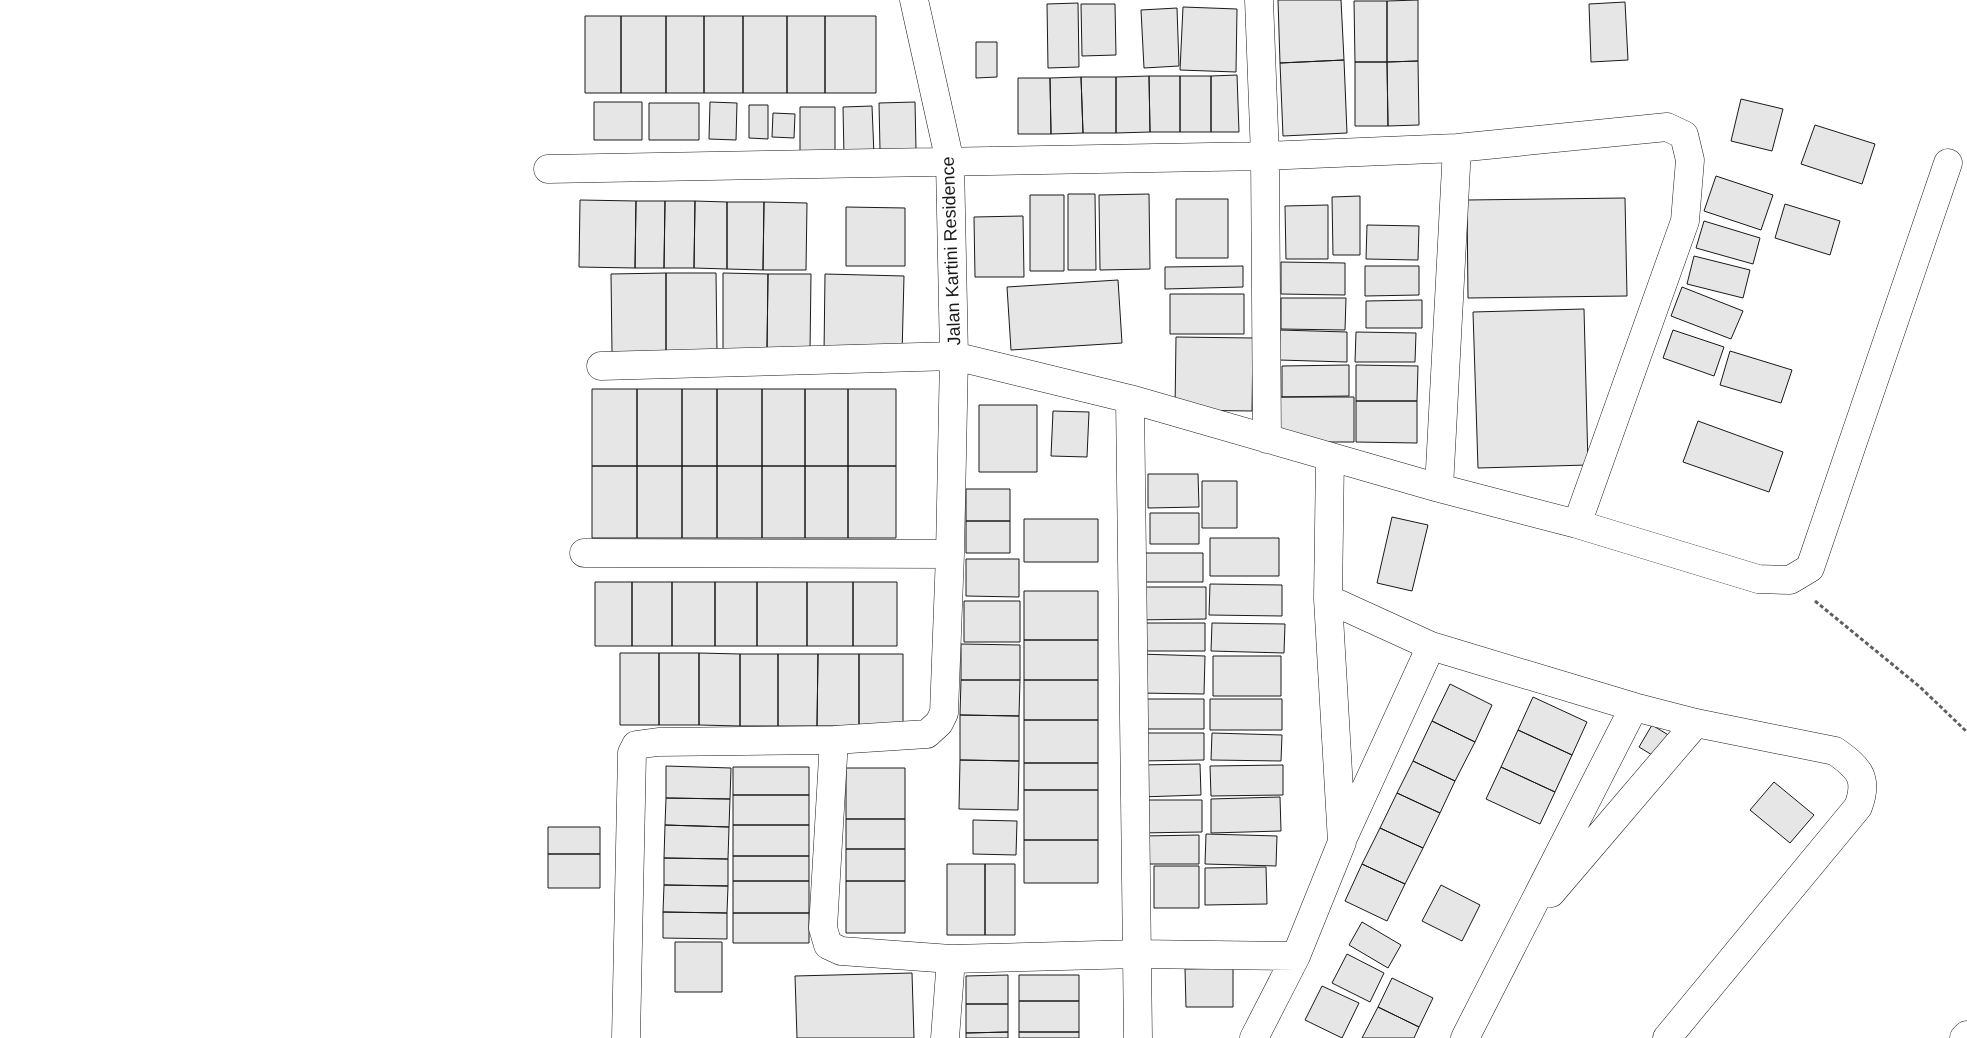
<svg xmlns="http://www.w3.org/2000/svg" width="1967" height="1038" font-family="Helvetica,sans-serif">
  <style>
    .building { fill: #e6e6e6; stroke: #1a1a1a }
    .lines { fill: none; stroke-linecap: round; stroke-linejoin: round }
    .minor-casing { stroke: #1a1a1a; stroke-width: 29 }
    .path { stroke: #5f5f5f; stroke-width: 3; stroke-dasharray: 4 2.5; stroke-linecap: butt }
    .minor { stroke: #fff; stroke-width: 28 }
    .labels { text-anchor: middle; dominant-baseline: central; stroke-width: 4; stroke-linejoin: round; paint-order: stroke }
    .street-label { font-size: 18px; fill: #1a1a1a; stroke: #fff }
  </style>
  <rect width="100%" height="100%" fill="#fff"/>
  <path class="building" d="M 1278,0 L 1341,0 L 1344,60 L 1280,63 Z
    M 1418,0 L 1418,61 L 1387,62 L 1387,1 Z
    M 1354,1 L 1387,1 L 1387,62 L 1355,62 Z
    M 1625,2 L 1628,60 L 1591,62 L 1589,4 Z
    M 1078,3 L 1079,67 L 1048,68 L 1047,4 Z
    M 1081,4 L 1115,4 L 1116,55 L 1082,56 Z
    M 1183,7 L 1237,9 L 1236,72 L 1180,70 Z
    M 1177,8 L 1179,66 L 1144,68 L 1141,10 Z
    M 585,16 L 621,16 L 621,93 L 585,93 Z
    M 621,16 L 666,16 L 666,93 L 621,93 Z
    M 666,16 L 704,16 L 704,93 L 666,93 Z
    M 704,16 L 743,16 L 743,93 L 704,93 Z
    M 743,16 L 787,16 L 787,93 L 743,93 Z
    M 787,16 L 825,16 L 825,93 L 787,93 Z
    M 825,16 L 876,16 L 876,93 L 825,93 Z
    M 976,42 L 997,42 L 997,77 L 976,78 Z
    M 1344,60 L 1347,133 L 1283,136 L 1280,63 Z
    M 1418,61 L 1419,125 L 1388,126 L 1387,62 Z
    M 1355,62 L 1387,62 L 1388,126 L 1355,126 Z
    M 1237,75 L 1239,132 L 1211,132 L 1211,76 Z
    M 1149,76 L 1180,76 L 1180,132 L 1150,132 Z
    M 1149,76 L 1150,132 L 1116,133 L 1116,77 Z
    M 1180,76 L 1211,76 L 1211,132 L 1180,132 Z
    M 1081,77 L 1116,77 L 1116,133 L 1083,133 Z
    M 1081,77 L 1083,133 L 1051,134 L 1050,78 Z
    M 1018,78 L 1050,78 L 1051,134 L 1018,134 Z
    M 1741,99 L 1783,109 L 1772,151 L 1731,141 Z
    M 594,102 L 642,102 L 642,140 L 594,140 Z
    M 710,102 L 737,103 L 736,140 L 709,139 Z
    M 915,102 L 916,149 L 880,150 L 879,103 Z
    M 649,103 L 699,103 L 699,140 L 649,140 Z
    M 749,105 L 768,105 L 768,139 L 749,138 Z
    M 872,106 L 874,155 L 844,156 L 843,107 Z
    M 800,107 L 835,107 L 835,156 L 800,156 Z
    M 773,113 L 795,114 L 794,138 L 772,137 Z
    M 1815,125 L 1875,144 L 1862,184 L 1801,164 Z
    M 1716,176 L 1773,195 L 1761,230 L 1704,211 Z
    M 1068,194 L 1095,194 L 1096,270 L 1068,270 Z
    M 1149,194 L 1150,269 L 1100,270 L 1099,195 Z
    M 1030,195 L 1064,195 L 1064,271 L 1030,271 Z
    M 1360,196 L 1360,255 L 1333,255 L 1332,197 Z
    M 1625,198 L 1627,296 L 1468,298 L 1467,200 Z
    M 1176,199 L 1228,199 L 1228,258 L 1176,258 Z
    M 580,200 L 636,201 L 635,268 L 579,267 Z
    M 636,201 L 665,201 L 664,268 L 635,268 Z
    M 665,201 L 695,201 L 694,268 L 664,268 Z
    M 695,201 L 727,202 L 727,269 L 694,268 Z
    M 727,202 L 764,202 L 763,270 L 727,269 Z
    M 764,202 L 807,203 L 806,270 L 763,270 Z
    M 1785,204 L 1840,221 L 1830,255 L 1775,238 Z
    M 1328,205 L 1328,259 L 1286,259 L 1285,206 Z
    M 846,207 L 905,208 L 905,266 L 846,266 Z
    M 1023,216 L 1024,277 L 975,277 L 974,217 Z
    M 1704,221 L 1760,238 L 1753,264 L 1696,248 Z
    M 1367,225 L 1419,226 L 1418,260 L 1366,259 Z
    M 1694,256 L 1750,270 L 1743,298 L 1687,284 Z
    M 1281,262 L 1345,263 L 1345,295 L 1281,294 Z
    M 1243,266 L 1243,287 L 1165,289 L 1165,267 Z
    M 1365,266 L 1419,266 L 1419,295 L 1365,296 Z
    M 666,273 L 666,352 L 612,352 L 611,274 Z
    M 666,273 L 716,273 L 717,352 L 666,352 Z
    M 723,273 L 768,274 L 767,350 L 723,350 Z
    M 768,274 L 811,274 L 810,351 L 767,350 Z
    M 825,274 L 904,276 L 902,355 L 824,353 Z
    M 1118,280 L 1122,343 L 1011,350 L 1007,287 Z
    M 1682,287 L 1743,311 L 1731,339 L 1671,316 Z
    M 1170,294 L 1244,294 L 1244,334 L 1170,334 Z
    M 1281,298 L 1346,298 L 1345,330 L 1281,329 Z
    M 1422,300 L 1422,328 L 1366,328 L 1366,301 Z
    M 1584,309 L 1588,465 L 1478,468 L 1473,312 Z
    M 1280,330 L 1347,332 L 1347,362 L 1279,360 Z
    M 1673,330 L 1724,347 L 1714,376 L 1663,358 Z
    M 1356,332 L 1416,333 L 1415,362 L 1355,362 Z
    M 1176,337 L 1253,338 L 1252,411 L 1175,410 Z
    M 1730,351 L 1792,370 L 1781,403 L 1720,385 Z
    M 1349,365 L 1349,396 L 1282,397 L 1282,366 Z
    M 1356,365 L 1418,366 L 1417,401 L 1356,401 Z
    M 592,389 L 637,389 L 637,466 L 592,466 Z
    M 637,389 L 682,389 L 682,466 L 637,466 Z
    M 682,389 L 717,389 L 717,466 L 682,466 Z
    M 717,389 L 762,389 L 762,466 L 717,466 Z
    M 762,389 L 805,389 L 805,466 L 762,466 Z
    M 805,389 L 848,389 L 848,466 L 805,466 Z
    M 848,389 L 896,389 L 896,466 L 848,466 Z
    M 1280,397 L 1354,397 L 1354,442 L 1280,442 Z
    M 1356,401 L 1417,401 L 1417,443 L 1356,442 Z
    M 979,405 L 1037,405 L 1037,472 L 979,472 Z
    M 1053,411 L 1089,412 L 1087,457 L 1051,456 Z
    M 1698,421 L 1783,452 L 1769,492 L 1683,462 Z
    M 592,466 L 637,466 L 637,538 L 592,538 Z
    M 637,466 L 682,466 L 682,538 L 637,538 Z
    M 682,466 L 717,466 L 717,538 L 682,538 Z
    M 717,466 L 762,466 L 762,538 L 717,538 Z
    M 762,466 L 805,466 L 805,538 L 762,538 Z
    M 805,466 L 848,466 L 848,538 L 805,538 Z
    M 848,466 L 896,466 L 896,538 L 848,538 Z
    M 1148,474 L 1198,474 L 1199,507 L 1148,508 Z
    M 1202,481 L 1237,481 L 1237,528 L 1202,528 Z
    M 966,489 L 1010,489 L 1010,521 L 966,521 Z
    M 1150,513 L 1199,513 L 1199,544 L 1150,544 Z
    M 1392,517 L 1428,525 L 1412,591 L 1377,583 Z
    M 1024,519 L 1098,519 L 1098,562 L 1024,562 Z
    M 966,521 L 1010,521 L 1010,553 L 966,553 Z
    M 1210,538 L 1279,538 L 1279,576 L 1210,576 Z
    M 1139,553 L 1203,553 L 1203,582 L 1139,582 Z
    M 966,559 L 1019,559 L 1019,597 L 966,596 Z
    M 595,582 L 632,582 L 632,646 L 595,646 Z
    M 632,582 L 672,582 L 672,646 L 632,646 Z
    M 672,582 L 715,582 L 715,646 L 672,646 Z
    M 715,582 L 757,582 L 757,646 L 715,646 Z
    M 757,582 L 807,582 L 807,646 L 757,646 Z
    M 807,582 L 853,582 L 853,646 L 807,646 Z
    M 853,582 L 897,582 L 897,646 L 853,646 Z
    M 1210,584 L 1282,585 L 1282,616 L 1209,615 Z
    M 1133,587 L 1206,587 L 1206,619 L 1133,620 Z
    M 1024,591 L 1098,591 L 1098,640 L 1024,640 Z
    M 964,601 L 1020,601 L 1020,642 L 964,642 Z
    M 1137,623 L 1205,623 L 1205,651 L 1137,651 Z
    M 1212,623 L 1285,624 L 1284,653 L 1211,651 Z
    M 1024,640 L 1098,640 L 1098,680 L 1024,680 Z
    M 961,644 L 1020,645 L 1020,680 L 961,680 Z
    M 620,653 L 659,653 L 659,725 L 620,725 Z
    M 659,653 L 699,653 L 699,725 L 659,725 Z
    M 699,653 L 740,654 L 740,726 L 699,725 Z
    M 740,654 L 778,654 L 778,726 L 740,726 Z
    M 778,654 L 818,654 L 817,726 L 778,726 Z
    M 818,654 L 859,654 L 859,726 L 817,726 Z
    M 859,654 L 903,654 L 903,726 L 859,726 Z
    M 1138,654 L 1205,656 L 1204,694 L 1138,693 Z
    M 1213,656 L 1281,656 L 1281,696 L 1213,696 Z
    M 961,680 L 1020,680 L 1019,716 L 960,715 Z
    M 1024,680 L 1098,680 L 1098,720 L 1024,720 Z
    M 1450,684 L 1492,705 L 1475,742 L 1432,721 Z
    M 1533,697 L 1587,722 L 1572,755 L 1518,730 Z
    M 1137,699 L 1204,699 L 1204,729 L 1137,729 Z
    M 1210,699 L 1282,699 L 1282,730 L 1210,730 Z
    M 960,715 L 1019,716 L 1019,761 L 960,760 Z
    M 1024,720 L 1098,720 L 1098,763 L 1024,763 Z
    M 1432,721 L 1475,742 L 1455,781 L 1413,761 Z
    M 1652,725 L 1670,736 L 1657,758 L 1639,747 Z
    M 1518,730 L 1572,755 L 1555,792 L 1501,767 Z
    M 1138,733 L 1204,733 L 1204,760 L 1138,761 Z
    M 1212,733 L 1282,735 L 1281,761 L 1211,760 Z
    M 960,760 L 1019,761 L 1018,810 L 959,809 Z
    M 1413,761 L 1455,781 L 1440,813 L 1397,793 Z
    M 1024,763 L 1098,763 L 1098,790 L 1024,790 Z
    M 1200,764 L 1201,795 L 1140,797 L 1139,765 Z
    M 1283,765 L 1283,795 L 1211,796 L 1210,766 Z
    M 666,766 L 731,768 L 730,799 L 666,798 Z
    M 733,767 L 809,767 L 809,795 L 733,795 Z
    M 1501,767 L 1555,792 L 1540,824 L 1486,799 Z
    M 846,768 L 905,768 L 905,819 L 846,819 Z
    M 1774,782 L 1814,815 L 1790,843 L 1750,810 Z
    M 1024,790 L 1098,790 L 1098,840 L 1024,840 Z
    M 1397,793 L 1440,813 L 1423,848 L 1380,828 Z
    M 733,795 L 809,795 L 809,825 L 733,825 Z
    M 1280,797 L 1281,831 L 1211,833 L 1211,799 Z
    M 666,798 L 730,799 L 729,827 L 665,825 Z
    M 1137,800 L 1202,800 L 1202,832 L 1137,833 Z
    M 846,819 L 905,819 L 905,849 L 846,849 Z
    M 973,820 L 1017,821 L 1016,855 L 973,854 Z
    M 665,825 L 729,827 L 728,859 L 664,858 Z
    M 733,825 L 809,825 L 809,856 L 733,856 Z
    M 548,827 L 600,827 L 600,854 L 548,854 Z
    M 1380,828 L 1423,848 L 1405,884 L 1362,864 Z
    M 1206,834 L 1277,836 L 1276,866 L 1205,864 Z
    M 1199,835 L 1199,864 L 1143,864 L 1143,836 Z
    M 1024,840 L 1098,840 L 1098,883 L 1024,883 Z
    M 846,849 L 905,849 L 905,881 L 846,881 Z
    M 548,854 L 600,854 L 600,888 L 548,888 Z
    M 733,856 L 809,856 L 809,881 L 733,881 Z
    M 664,858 L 728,859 L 728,886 L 664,885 Z
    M 947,864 L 985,864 L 985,935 L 947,935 Z
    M 985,864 L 1015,864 L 1015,935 L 985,935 Z
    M 1362,864 L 1405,884 L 1387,921 L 1345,901 Z
    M 1154,866 L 1199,866 L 1199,908 L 1154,908 Z
    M 1266,867 L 1267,904 L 1205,905 L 1205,868 Z
    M 733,881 L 809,881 L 809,913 L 733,913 Z
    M 846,881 L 905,881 L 905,933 L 846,933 Z
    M 664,885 L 728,886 L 727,913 L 663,912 Z
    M 1441,885 L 1480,905 L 1462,941 L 1422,921 Z
    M 663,912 L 727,913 L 727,939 L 663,938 Z
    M 733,913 L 809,913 L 809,943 L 733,943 Z
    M 1362,922 L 1401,945 L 1388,968 L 1349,945 Z
    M 675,942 L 722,942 L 722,992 L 675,992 Z
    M 1347,954 L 1384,973 L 1370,1002 L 1332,983 Z
    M 1233,968 L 1233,1007 L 1186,1007 L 1185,969 Z
    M 912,973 L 914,1038 L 797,1038 L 795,976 Z
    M 1008,975 L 1008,1004 L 966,1004 L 966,976 Z
    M 1019,975 L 1079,975 L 1079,1001 L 1019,1001 Z
    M 1392,978 L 1433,998 L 1419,1027 L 1378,1007 Z
    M 1322,986 L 1359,1003 L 1342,1038 L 1305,1020 Z
    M 1019,1001 L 1079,1001 L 1079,1032 L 1019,1032 Z
    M 966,1004 L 1008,1004 L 1008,1032 L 966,1033 Z
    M 1378,1007 L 1419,1027 L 1414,1038 L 1362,1038 Z
    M 1008,1032 L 1008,1038 L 966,1038 L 966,1033 Z
    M 1019,1032 L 1079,1032 L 1079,1038 L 1019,1038 Z"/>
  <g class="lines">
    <g class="minor-casing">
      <path id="minor" d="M 1259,0 L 1265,156 L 1267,439
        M 548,169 L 1265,156 L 1457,148 L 1667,127 L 1684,135 L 1690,160 L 1685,221 L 1577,524 L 1439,488 L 1130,399 L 954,356 L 601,366
        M 1130,399 L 1138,1038
        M 1439,488 L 1457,148
        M 1577,524 L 1758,579 L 1790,580 L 1810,568 L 1948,163
        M 584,553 L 950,554
        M 1328,599 L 1431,646 L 1634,707 L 1696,723 L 1835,751 C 1859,768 1869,778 1858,807 L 1667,1038
        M 834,740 L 823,928 L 828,945 L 841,951 L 951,959 L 1137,954 L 1296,956 L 1342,842 L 1328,599 L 1330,457
        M 1343,838 L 1431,646
        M 1551,893 L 1696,723
        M 626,1038 L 632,753 L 636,745 L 658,742 L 834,740 L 927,734 L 939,723 L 944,713 L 950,554 L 954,356 L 950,162 L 914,0
        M 945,1038 L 951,959
        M 1254,1038 L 1296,956
        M 1465,1038 L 1634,707
        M 1964,1038 L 1967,1035"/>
    </g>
    <path class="path" d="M 1815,601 L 1920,687 L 1967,732"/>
    <use href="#minor" class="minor"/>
  </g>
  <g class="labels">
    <g class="street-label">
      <text transform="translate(951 251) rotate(-92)">Jalan Kartini Residence</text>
    </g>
  </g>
</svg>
